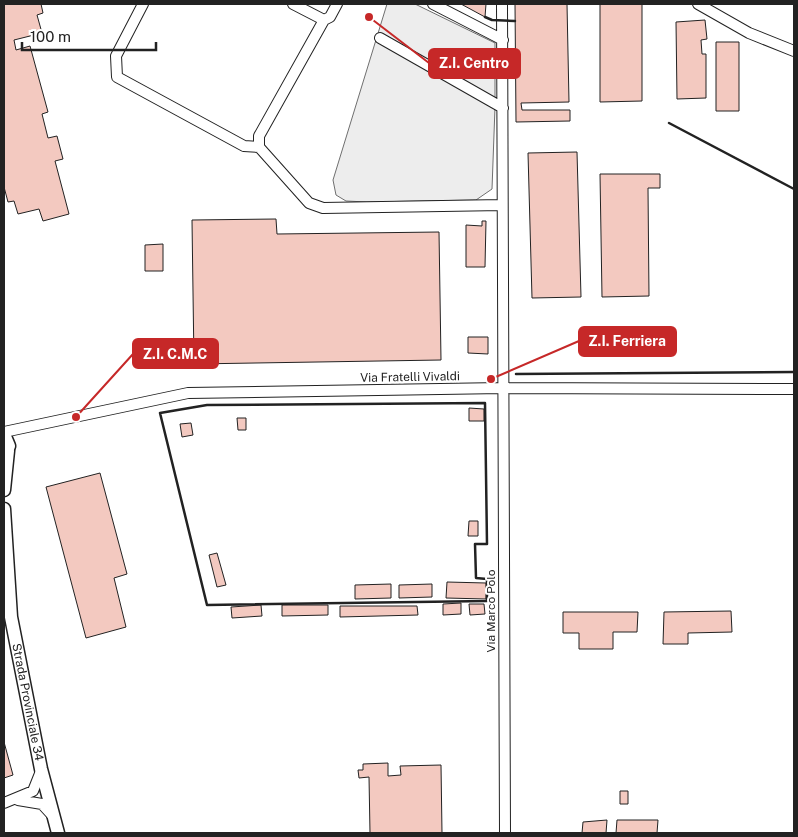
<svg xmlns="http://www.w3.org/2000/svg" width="798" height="837" font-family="'Public Sans',sans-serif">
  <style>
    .parking { fill: #ededed; stroke: #6f6f6f }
    .building { fill: #f3c9c0; stroke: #222 }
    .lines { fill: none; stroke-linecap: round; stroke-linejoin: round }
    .minor-casing { stroke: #222; stroke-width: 12 }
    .major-casing { stroke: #222; stroke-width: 15 }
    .minor { stroke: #fff; stroke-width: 10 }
    .major { stroke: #fff; stroke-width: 12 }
    .wall { stroke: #222; stroke-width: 2.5 }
    .labels { text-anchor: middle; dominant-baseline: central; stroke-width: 4; stroke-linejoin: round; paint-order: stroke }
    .street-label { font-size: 12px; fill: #222; stroke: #fff }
    .leader { fill: none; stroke: #c62828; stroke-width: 2 }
    .callout-dot { fill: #c62828; stroke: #fff; stroke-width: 2 }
    .callout { fill: #c62828; stroke: #c62828; stroke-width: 2 }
    .callout-label { font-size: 14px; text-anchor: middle; font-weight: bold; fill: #fff }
  </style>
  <rect width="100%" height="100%" fill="#fff"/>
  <path class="parking" d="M 387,4 L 415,4 L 495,43 L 495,107 L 492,189 L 476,200 L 367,202 L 346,201 L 336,195 L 333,180 Z"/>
  <path class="building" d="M 4,4 L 41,4 L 43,13 L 37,15 L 42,33 L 14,40 L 16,50 L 30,46 L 48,112 L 42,114 L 48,138 L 57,136 L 63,159 L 55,161 L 69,214 L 43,221 L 39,209 L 18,214 L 14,201 L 8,202 L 4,187 Z
    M 461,4 L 486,4 L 485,17 Z
    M 515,4 L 567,4 L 569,102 L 521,103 L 522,110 L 570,110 L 570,121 L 516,122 Z
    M 600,4 L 642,4 L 642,101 L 600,102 Z
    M 705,20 L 707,39 L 701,40 L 702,54 L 706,54 L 706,98 L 677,99 L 676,22 Z
    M 716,42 L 739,42 L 739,111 L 716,111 Z
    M 577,152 L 581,297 L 532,298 L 528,153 Z
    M 600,174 L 660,174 L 660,188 L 648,188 L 649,296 L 602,297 Z
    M 276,219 L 277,234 L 439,232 L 441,360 L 194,364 L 192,220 Z
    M 482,221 L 486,221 L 485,267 L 466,267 L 466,225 L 482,226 Z
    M 163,244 L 163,271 L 145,271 L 145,245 Z
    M 468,337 L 488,337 L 488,354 L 468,353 Z
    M 469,408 L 484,409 L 484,421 L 469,421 Z
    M 237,418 L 246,418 L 246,430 L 238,430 Z
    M 191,423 L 193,435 L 182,437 L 180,424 Z
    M 100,473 L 127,574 L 114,578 L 126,627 L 86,638 L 46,487 Z
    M 469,521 L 478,521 L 478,536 L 468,536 Z
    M 217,553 L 226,585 L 217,587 L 209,555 Z
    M 447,582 L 486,583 L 486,599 L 446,598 Z
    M 391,584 L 391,598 L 355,599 L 355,585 Z
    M 432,584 L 432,597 L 399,598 L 399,585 Z
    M 461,603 L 461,614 L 443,615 L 443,604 Z
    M 469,604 L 484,604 L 485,614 L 470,615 Z
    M 261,605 L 262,616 L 232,618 L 231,607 Z
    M 282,605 L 328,605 L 328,615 L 282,616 Z
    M 340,606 L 417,606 L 418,615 L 340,617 Z
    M 731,611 L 732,632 L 688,633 L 688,644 L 663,644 L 664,612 Z
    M 563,612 L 638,612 L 637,632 L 613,632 L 613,649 L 579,649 L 579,633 L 563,633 Z
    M 4,742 L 13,775 L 4,778 Z
    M 388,763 L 388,776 L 401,775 L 400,766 L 441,765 L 442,833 L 370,833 L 369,777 L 359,778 L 358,770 L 363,770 L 363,764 Z
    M 620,791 L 628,791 L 628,804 L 620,804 Z
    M 607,820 L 606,833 L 582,833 L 583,822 Z
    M 617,820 L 658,820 L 657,833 L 616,833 Z"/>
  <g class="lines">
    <g class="minor-casing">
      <path id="minor" d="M 143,4 L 116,56 L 117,77 L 244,146 L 259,147
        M 293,4 L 324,20 L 259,136 L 259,147 L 309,203 L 323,208 L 502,205
        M 433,4 L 503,40
        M 502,4 L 505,833
        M 698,4 L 749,33 L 794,51
        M 324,20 L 330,17 L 337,4
        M 380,38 L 503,108
        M 4,432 L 188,393 L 502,388 L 794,389
        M 18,800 L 42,804 L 53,816
        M 4,803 L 33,791 L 41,771"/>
    </g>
    <g class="major-casing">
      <g id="major">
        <path d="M 4,434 L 9,446 L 4,458"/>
        <path d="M 4,490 L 8,451"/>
        <path id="s1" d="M 4,509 L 11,617 L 41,769 L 58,833"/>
      </g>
    </g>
    <use href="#minor" class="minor"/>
    <use href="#major" class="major"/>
    <path class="wall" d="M 485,17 L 492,20 L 515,21
      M 669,123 L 794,189
      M 516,374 L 794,372
      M 485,403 L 487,544 L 475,544 L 476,578 L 487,579 L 487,601 L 207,605 L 160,413 L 207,405 Z"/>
  </g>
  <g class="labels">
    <g class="street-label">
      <text transform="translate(410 377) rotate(-1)">Via Fratelli Vivaldi</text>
      <text transform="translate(491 611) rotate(-90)">Via Marco Polo</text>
      <text stroke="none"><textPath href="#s1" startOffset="195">Strada Provinciale 34</textPath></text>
    </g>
  </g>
  <path class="leader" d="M369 17L429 63M491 379L579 341M76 417L133 354"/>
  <g class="callout-dot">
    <circle cx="369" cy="17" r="5"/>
    <circle cx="491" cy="379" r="5"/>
    <circle cx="76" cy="417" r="5"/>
  </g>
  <g class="callout">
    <rect x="429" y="49" width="91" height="29" rx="5"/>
    <rect x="579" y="327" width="97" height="29" rx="5"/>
    <rect x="133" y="339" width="85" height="29" rx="5"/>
  </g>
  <g class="callout-label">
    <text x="474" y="68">Z.I. Centro</text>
    <text x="627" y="346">Z.I. Ferriera</text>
    <text x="175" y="359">Z.I. C.M.C</text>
  </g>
  <rect width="798" height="837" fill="none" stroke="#222222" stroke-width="10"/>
  <path d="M22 42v8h134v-8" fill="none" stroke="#222222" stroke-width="2.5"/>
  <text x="30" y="42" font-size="15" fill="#222222" stroke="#ffffff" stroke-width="4" paint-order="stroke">100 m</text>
</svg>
